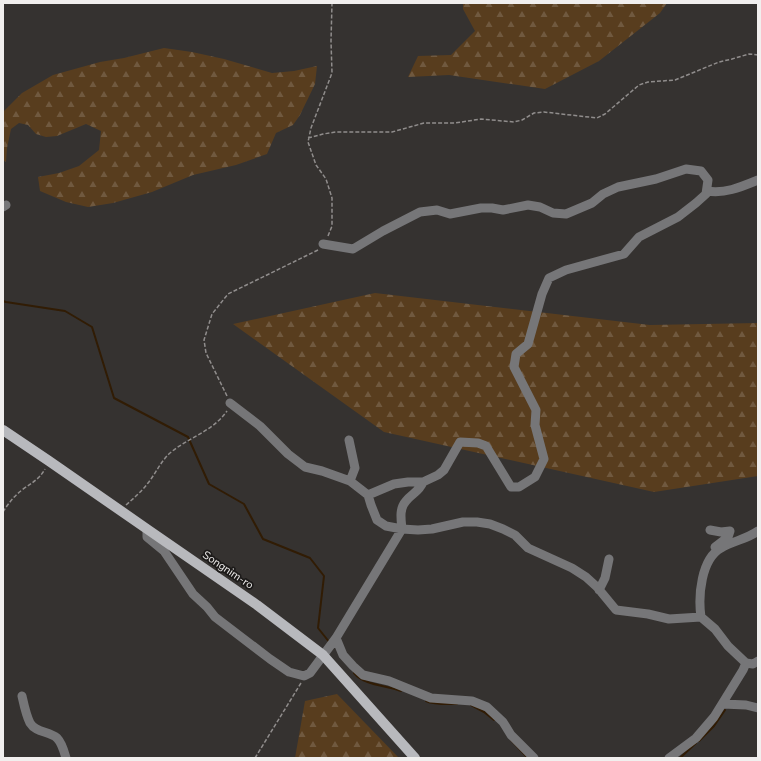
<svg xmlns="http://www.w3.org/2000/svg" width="761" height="761" font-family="'Nunito Sans',sans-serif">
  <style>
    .forest { fill: url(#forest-firs) }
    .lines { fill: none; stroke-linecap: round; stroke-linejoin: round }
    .stream { stroke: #311c04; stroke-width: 2 }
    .path { stroke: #908d8c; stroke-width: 1.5; stroke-dasharray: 4 2; stroke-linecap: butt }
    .minor { stroke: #767678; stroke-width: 9 }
    .major { stroke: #b8b9bd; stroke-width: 10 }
    .labels { text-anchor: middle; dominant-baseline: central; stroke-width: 3.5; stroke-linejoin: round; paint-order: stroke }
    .street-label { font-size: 11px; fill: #f1efee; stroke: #1c1a19 }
  </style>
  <defs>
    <pattern id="forest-firs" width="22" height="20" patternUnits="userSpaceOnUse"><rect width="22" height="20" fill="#583d1e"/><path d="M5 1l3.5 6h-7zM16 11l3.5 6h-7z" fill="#70593f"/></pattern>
  </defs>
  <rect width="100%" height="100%" fill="#353230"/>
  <path class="forest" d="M 463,3 L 667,3 L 660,13 L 599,61 L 545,89 L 449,75 L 408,77 L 418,56 L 451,55 L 475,31 L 463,9 Z
    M 164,48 L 192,52 L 224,59 L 272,73 L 294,71 L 317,66 L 315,84 L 300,115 L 293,125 L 276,133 L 267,154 L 236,165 L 193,175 L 152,192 L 113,203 L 88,207 L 66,202 L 40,191 L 38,177 L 59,173 L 79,166 L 99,150 L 101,131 L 86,124 L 57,136 L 46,137 L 36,134 L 28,125 L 19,123 L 11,129 L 7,148 L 6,162 L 3,160 L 3,112 L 22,93 L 53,75 L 100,62 L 124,58 Z
    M 375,293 L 650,325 L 758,323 L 758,476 L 654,492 L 384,432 L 233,324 Z
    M 337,694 L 399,758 L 295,758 L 305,701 Z"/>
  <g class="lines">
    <path class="stream" d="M 3,301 L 6,302 L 65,311 L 92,327 L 114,398 L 188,437 L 209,484 L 244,504 L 263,539 L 310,558 L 324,576 L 318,628 L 330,643
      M 354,673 C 365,686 386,685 401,691
      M 426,701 C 435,705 446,704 457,704
      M 471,705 L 484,712 L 494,720
      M 511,740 L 526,756
      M 699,741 L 714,726 L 725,710
      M 680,758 L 696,743"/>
    <path class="path" d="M 308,138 L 323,134 L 336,132 L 392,132 L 424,123 L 455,123 L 481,119 L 514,122 L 522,120 L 534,113 L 544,112 L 597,118 L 605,114 L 639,85 L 648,82 L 675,80 L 719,62 L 732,59 L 749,54 L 758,55
      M 328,236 L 332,226 L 332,198 L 326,179 L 316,165 L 308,142 L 311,128 L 332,73 L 331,41 L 332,3
      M 227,396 L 206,353 L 204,340 L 212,314 L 228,294 L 318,250
      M 126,505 C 134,498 142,491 148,483 C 156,473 161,461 170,453 C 189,437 212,432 227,411
      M 3,512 C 8,504 14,496 22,490 C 31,483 39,480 45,469
      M 255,758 L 301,683"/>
    <path class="minor" d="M 707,191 C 725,194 741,187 758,180
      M 3,207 L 6,205
      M 230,403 L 260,426 L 288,454 L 305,467 L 322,471 L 350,481 L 368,495 L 394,484 L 408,482 L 423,482
      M 349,440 L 355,468 L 350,481
      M 368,495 L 371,505 L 377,520 L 386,526 L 402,529 L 418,530 L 432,529 L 463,522 L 477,522 L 490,524 L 503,529 L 515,535 L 528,548 L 572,568 L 586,577 L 597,587 L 616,610 L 648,614 L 669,619 L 701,617 L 715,629 L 728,646 L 746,663 L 743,670 L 714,717 L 696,738 L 669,758
      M 147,529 L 147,537 L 164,551 L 193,594 L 207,607 L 215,617 L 270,659 L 289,672 L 304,676 L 310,673 L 336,638 L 402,529 C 401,519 399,509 406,501 C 412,493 419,492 423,482 L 438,475 L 444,470 L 460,442 L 478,443 L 486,446 L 511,487 L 519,487 L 535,477 L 544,459 L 535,425 L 536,410 L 514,367 L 516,354 L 528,344 L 542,294 L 549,278 L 566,270 L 624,254 L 639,237 L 678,217 L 696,203 L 706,194 L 708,180 L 701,171 L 686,169 L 656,179 L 618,187 L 603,194 L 592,203 L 566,214 L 553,213 L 540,207 L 528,205 L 503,210 L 492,208 L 481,208 L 450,214 L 437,210 L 420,212 L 383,231 L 353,249 L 323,244
      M 710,530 L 721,532 L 730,531 L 728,537 L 715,547
      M 599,590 L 605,578 L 609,559
      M 701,617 C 698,596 701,559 721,548 C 733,541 747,539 758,531
      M 336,638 L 343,655 L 353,666 L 363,675 L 389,681 L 431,698 L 472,701 L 487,707 L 503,722 L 511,735 L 534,758
      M 746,663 L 753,664 L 758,661
      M 22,696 C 24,705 26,715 30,723 C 36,733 49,731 57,738 C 62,743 64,751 66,758
      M 723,704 L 746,705 L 758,708"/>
    <path class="major" d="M 3,430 L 49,461 L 147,529 L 257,605 L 323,655 L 415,758"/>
  </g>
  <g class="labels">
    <g class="street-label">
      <text transform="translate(228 570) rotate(34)">Songnim-ro</text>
    </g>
  </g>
  <rect width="761" height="761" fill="none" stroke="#f1efee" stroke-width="8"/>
</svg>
